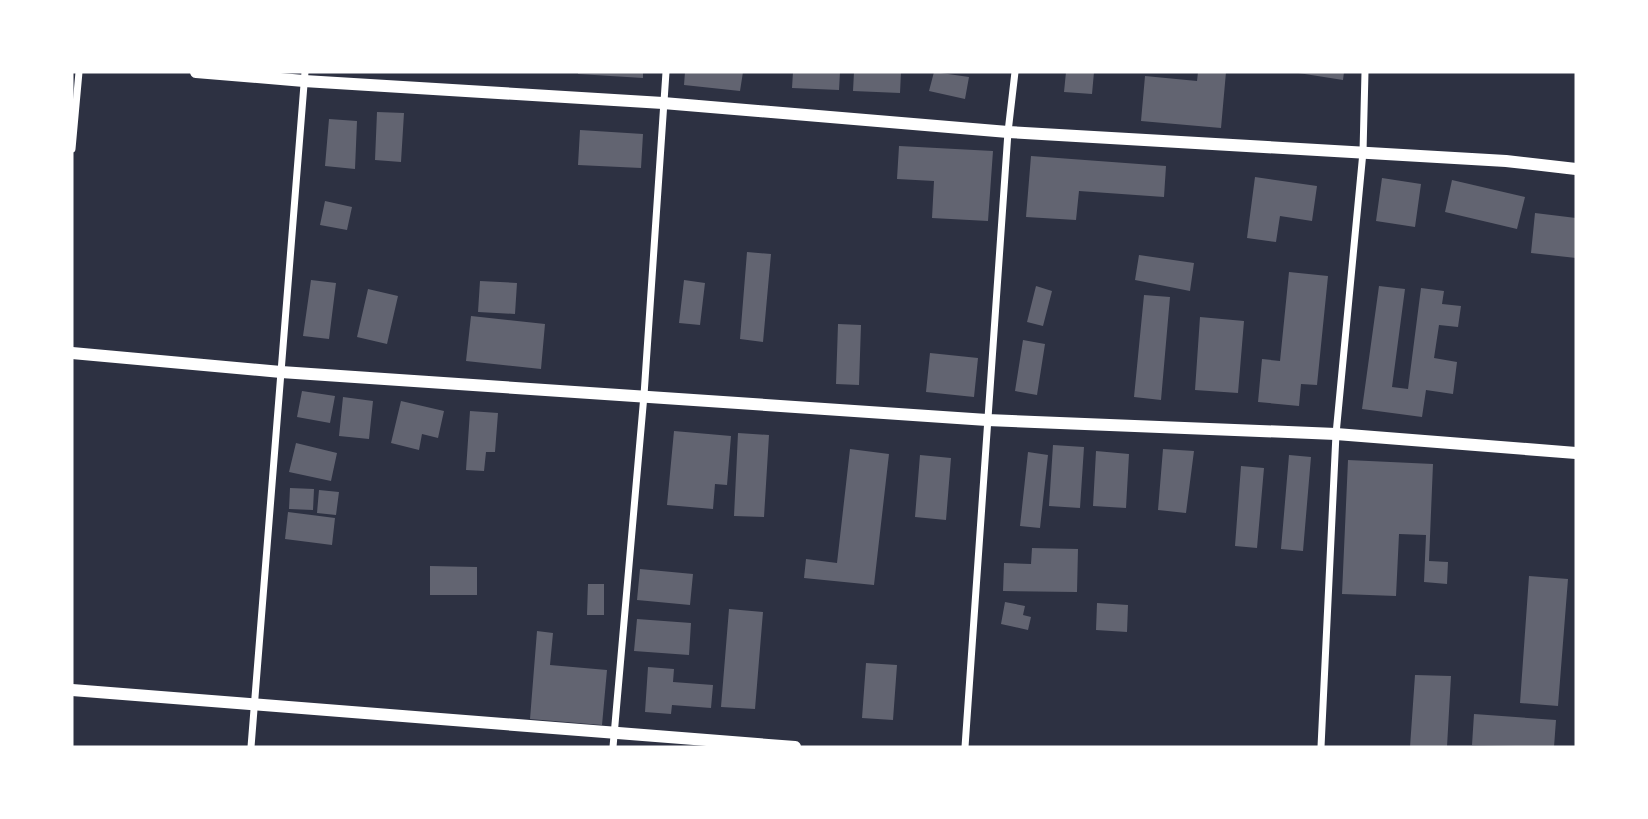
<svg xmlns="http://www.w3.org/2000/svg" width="1648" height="819" font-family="'Noto Sans',sans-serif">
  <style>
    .building { fill: #626471 }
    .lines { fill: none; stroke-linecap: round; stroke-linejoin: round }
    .minor { stroke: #fff; stroke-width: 7 }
    .tertiary { stroke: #fff; stroke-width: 12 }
  </style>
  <rect width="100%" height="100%" fill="#2d3142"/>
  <path class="building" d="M 578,72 L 643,72 L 643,78 L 578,74 Z
    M 685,72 L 743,72 L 740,91 L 684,85 Z
    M 793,72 L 840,72 L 839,90 L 792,88 Z
    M 854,72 L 901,72 L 900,93 L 853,91 Z
    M 934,72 L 969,77 L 965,99 L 929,91 Z
    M 1066,72 L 1094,72 L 1092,94 L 1064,92 Z
    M 1198,72 L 1226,72 L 1221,128 L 1141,121 L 1145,76 L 1197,81 Z
    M 1292,72 L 1344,72 L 1343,80 Z
    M 377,112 L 404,113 L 401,162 L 375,160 Z
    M 329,119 L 357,121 L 355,169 L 325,166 Z
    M 580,130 L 643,134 L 641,168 L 578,165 Z
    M 899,146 L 993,151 L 988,221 L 932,218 L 934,181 L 897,179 Z
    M 1031,156 L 1166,166 L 1164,197 L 1079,191 L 1076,220 L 1026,217 Z
    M 1255,177 L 1317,186 L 1312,221 L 1280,216 L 1276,242 L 1247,238 Z
    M 1382,178 L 1421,184 L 1415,227 L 1376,221 Z
    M 1452,180 L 1525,197 L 1517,229 L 1445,212 Z
    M 325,201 L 352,207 L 347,230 L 320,225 Z
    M 1535,213 L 1576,218 L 1576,258 L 1531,253 Z
    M 747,252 L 771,254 L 763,342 L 740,339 Z
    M 1139,255 L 1194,263 L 1190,291 L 1135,280 Z
    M 1289,272 L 1328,276 L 1317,385 L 1301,384 L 1299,406 L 1258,402 L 1262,359 L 1280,361 Z
    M 311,280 L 336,283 L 329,339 L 303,336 Z
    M 684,280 L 705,283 L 700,325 L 679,323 Z
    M 480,281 L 517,283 L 515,314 L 478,312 Z
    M 1036,286 L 1052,291 L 1043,326 L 1027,322 Z
    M 1379,286 L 1405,289 L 1392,387 L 1408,389 L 1421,288 L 1444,291 L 1442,304 L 1461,306 L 1458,327 L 1439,325 L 1434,358 L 1457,362 L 1453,394 L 1426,390 L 1422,417 L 1362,409 Z
    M 368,289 L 398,296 L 387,344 L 357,337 Z
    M 1144,295 L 1170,297 L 1161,400 L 1134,397 Z
    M 471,316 L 545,324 L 541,369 L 466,361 Z
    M 1200,317 L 1244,321 L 1238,393 L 1195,390 Z
    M 838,324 L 861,325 L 859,385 L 836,384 Z
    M 1023,340 L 1045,344 L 1037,395 L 1015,391 Z
    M 930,353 L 978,358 L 974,397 L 926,392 Z
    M 302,391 L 335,396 L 330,423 L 297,417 Z
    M 343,397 L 373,401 L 369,439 L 339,436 Z
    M 401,401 L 444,411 L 438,438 L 422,434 L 419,450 L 391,443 Z
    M 470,411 L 498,413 L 495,452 L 486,452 L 484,471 L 466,470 Z
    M 674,431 L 731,436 L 727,485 L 715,484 L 713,509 L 667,505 Z
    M 738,433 L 769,435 L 764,517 L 734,516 Z
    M 296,443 L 337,453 L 331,481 L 289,472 Z
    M 1053,445 L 1084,447 L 1080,508 L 1049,506 Z
    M 850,449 L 889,454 L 874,585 L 804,578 L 806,559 L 837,563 Z
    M 1163,449 L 1194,451 L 1186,513 L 1158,510 Z
    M 1096,451 L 1129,454 L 1126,508 L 1093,506 Z
    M 1028,452 L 1048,455 L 1040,528 L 1020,526 Z
    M 920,455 L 951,458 L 946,520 L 915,517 Z
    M 1289,455 L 1311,457 L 1303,551 L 1281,549 Z
    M 1348,460 L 1433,464 L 1429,561 L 1448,562 L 1447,584 L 1424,582 L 1426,535 L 1399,534 L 1396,596 L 1342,594 Z
    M 1241,466 L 1264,468 L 1257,548 L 1235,546 Z
    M 290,488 L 314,489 L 313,510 L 289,509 Z
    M 319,490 L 339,492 L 336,515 L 317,513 Z
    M 288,512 L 335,518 L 332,545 L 285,539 Z
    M 1032,548 L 1078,549 L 1077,592 L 1003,591 L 1004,563 L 1031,564 Z
    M 430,566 L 477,567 L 477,595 L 430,595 Z
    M 640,569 L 693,574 L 690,605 L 637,600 Z
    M 1529,576 L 1568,579 L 1558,706 L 1520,703 Z
    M 588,584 L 604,584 L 604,615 L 587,615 Z
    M 1005,602 L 1025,606 L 1023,615 L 1031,617 L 1028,630 L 1001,624 Z
    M 1097,603 L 1128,605 L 1127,632 L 1096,630 Z
    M 729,609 L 763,612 L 755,709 L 721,707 Z
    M 637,619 L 691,623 L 689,655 L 634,651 Z
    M 537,631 L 553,633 L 550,665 L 607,670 L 602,725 L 530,719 Z
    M 866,663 L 897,665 L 893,720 L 862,718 Z
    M 648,667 L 674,669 L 673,682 L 713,685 L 711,708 L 672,705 L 671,714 L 645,712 Z
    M 1415,675 L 1451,676 L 1447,747 L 1410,747 Z
    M 1474,714 L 1556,720 L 1554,747 L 1472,745 Z"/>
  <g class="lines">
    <path class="minor" d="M 72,149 L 79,72
      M 251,747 L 305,72
      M 613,747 L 644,395 L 666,72
      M 965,747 L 1008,132 L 1015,72
      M 1321,747 L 1336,434 L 1363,152 L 1365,72"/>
    <path class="tertiary" d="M 196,72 L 304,81 L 663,103 L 1008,132 L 1506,161 L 1576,169
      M 72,353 L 281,372 L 987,420 L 1336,434 L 1576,453
      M 72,690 L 795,747"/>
  </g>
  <rect width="1648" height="819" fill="none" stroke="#ffffff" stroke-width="147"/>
</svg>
